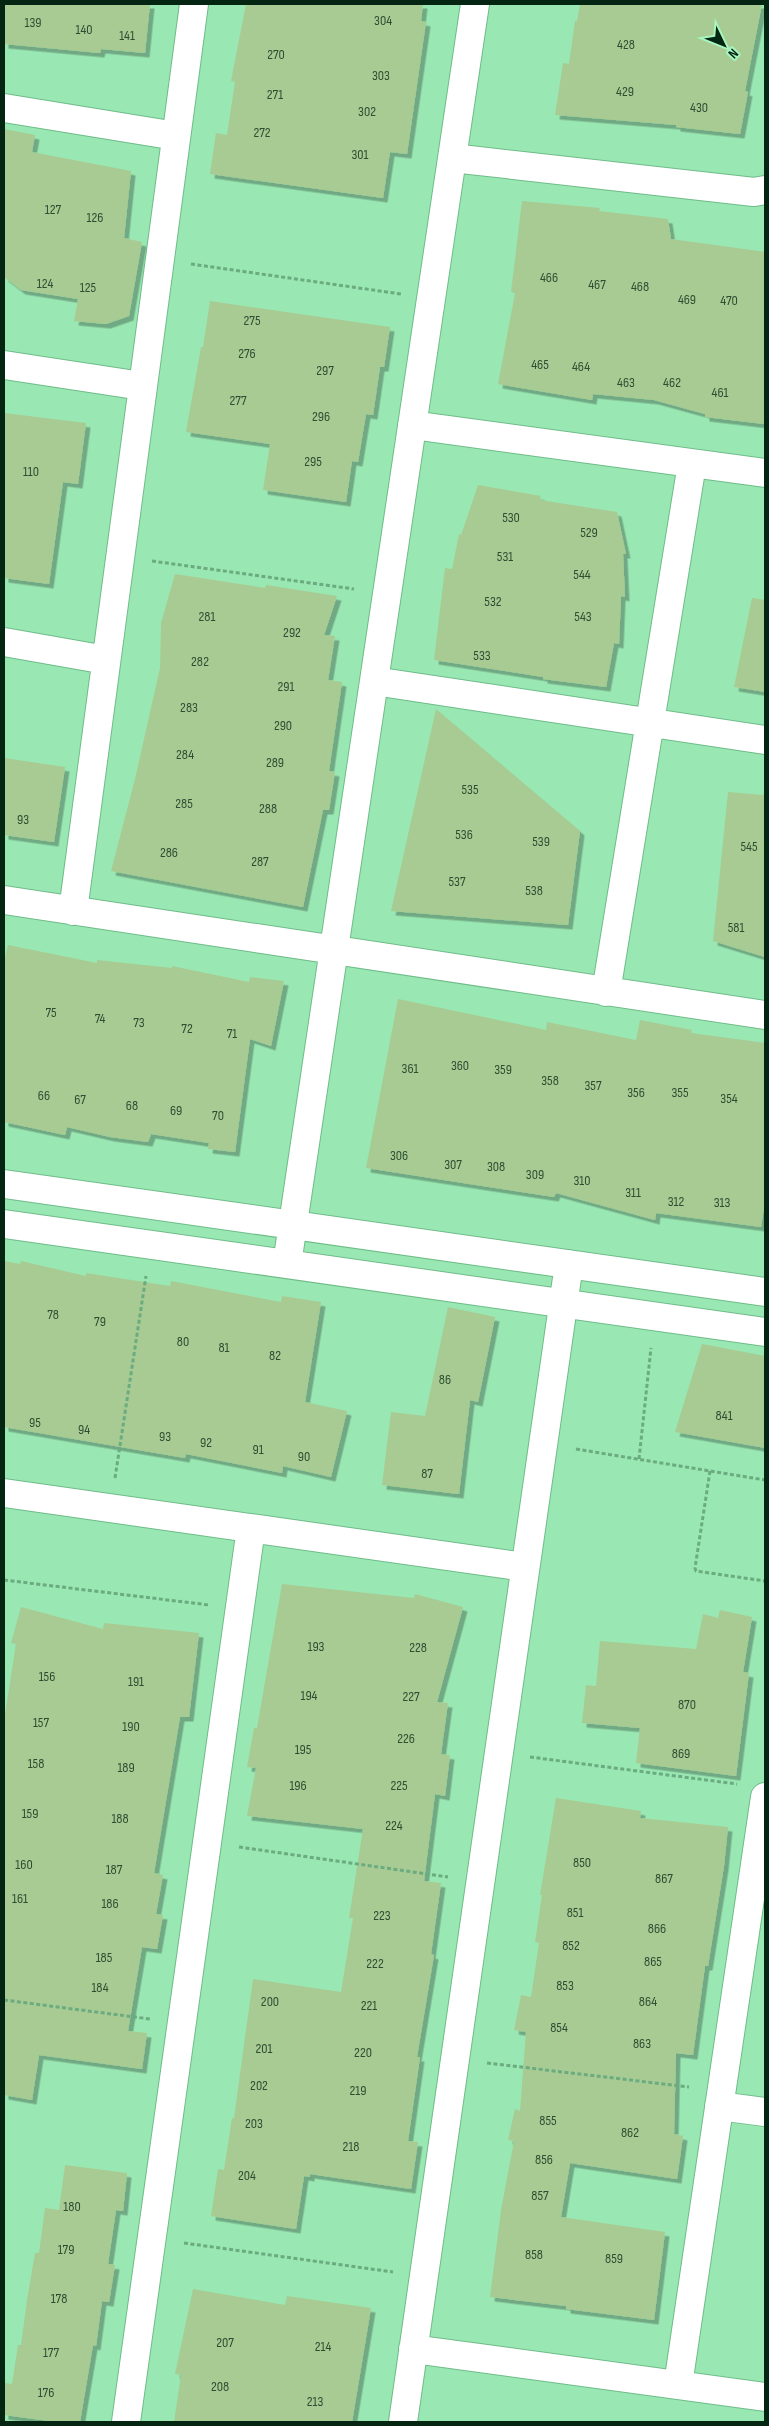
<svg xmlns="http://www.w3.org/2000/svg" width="769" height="2426" font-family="'Sofia Sans Condensed',sans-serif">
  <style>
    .building { fill: #a8cb93; filter: url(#shadow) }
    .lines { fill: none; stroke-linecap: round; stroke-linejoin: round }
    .minor-casing { stroke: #6fbc89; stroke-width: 30 }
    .path { stroke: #6bab80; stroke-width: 3; stroke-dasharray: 4 2.5; stroke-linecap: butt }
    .minor { stroke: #fff; stroke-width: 28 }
    .labels { text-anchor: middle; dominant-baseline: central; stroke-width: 4; stroke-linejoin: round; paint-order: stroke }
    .number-label { font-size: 14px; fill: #2c4e32 }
  </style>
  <defs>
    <filter id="shadow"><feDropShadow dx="4.5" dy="4.5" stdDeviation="0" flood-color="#0004"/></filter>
  </defs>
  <rect width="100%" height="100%" fill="#99e7b2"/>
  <path class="building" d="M 4,4 L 150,4 L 145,53 L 101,49 L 100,53 L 4,44 Z
    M 246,4 L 423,4 L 421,21 L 426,22 L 407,154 L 390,152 L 383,198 L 210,174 L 216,133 L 227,135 L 235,82 L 231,81 Z
    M 580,4 L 762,4 L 745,91 L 748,92 L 740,134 L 676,127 L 676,125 L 555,115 L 563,63 L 569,64 L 575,21 L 577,21 Z
    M 4,129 L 35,135 L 32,152 L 131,171 L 124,238 L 142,242 L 129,316 L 106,324 L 74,321 L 78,299 L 21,290 L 4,277 Z
    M 522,201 L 600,208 L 599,211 L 668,219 L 671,239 L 765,252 L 765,424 L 705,417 L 705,414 L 654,400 L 593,394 L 592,400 L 498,384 L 515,293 L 511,292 Z
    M 210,301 L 390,327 L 384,367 L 380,367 L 373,415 L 366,414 L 358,462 L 352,461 L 346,502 L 263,490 L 270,444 L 186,432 L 201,347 L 203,347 Z
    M 4,413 L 86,423 L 78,484 L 63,482 L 49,584 L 4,578 Z
    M 478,485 L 541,496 L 540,500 L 617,512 L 626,554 L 623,554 L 625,597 L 621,596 L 619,644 L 614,643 L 606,687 L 543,679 L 543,677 L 434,660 L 445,568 L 452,569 L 459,534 L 461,535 Z
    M 175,574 L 265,588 L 266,585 L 337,596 L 324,635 L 335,636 L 328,680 L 342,682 L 329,771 L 335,772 L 329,810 L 323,810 L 303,907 L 111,871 L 135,779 L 160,668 L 161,623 Z
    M 752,598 L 765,600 L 765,692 L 734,687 Z
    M 436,709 L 580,831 L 568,925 L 391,911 Z
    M 4,758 L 65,767 L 54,842 L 4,835 Z
    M 728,792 L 765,795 L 765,957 L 713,941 Z
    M 8,945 L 97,963 L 97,960 L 172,968 L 172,966 L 249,982 L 250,977 L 284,981 L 271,1046 L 250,1039 L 235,1152 L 208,1149 L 209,1143 L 151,1134 L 148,1142 L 110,1137 L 67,1127 L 65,1135 L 4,1122 L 4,962 Z
    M 398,999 L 546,1030 L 547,1022 L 636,1040 L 640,1020 L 692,1030 L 691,1033 L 765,1043 L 765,1201 L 761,1227 L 656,1213 L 655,1220 L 556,1193 L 554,1197 L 366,1168 Z
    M 4,1261 L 20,1264 L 21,1261 L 86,1276 L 86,1273 L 170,1286 L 171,1281 L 281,1302 L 282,1296 L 321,1302 L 305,1402 L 347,1411 L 331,1477 L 283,1466 L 282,1473 L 186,1454 L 185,1458 L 4,1427 Z
    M 448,1307 L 495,1317 L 478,1402 L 470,1400 L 459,1494 L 382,1485 L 391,1412 L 425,1416 Z
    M 702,1344 L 765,1356 L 765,1448 L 675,1432 Z
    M 282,1584 L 414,1598 L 415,1594 L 463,1607 L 437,1702 L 448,1703 L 441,1754 L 450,1755 L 445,1796 L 435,1794 L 424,1881 L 441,1883 L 431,1954 L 434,1955 L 417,2057 L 420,2057 L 408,2141 L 418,2142 L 411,2189 L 310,2174 L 310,2177 L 304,2176 L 296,2229 L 211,2216 L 218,2169 L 224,2170 L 232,2118 L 234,2118 L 253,1979 L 341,1992 L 353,1918 L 349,1918 L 363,1829 L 247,1816 L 256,1768 L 247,1767 L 254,1728 L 257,1728 Z
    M 21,1607 L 103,1629 L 104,1623 L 199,1633 L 189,1717 L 180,1717 L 154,1873 L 163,1875 L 156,1914 L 163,1915 L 157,1949 L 142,1947 L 128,2031 L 147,2033 L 142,2069 L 39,2055 L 32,2100 L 4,2095 L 4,1721 L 16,1644 L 11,1643 Z
    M 720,1610 L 752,1617 L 743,1672 L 749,1673 L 736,1776 L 636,1763 L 640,1728 L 582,1723 L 586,1685 L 596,1686 L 600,1641 L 696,1649 L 703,1614 L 718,1618 Z
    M 556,1798 L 641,1811 L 640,1818 L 728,1827 L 724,1866 L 708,1966 L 705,1966 L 693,2055 L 676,2053 L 674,2134 L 683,2136 L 677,2179 L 570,2163 L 561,2217 L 665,2232 L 654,2320 L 566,2309 L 566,2306 L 490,2297 L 501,2210 L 514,2141 L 508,2140 L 515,2109 L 520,2111 L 526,2032 L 514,2030 L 521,1995 L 531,1997 L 539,1943 L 535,1942 L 542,1895 L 540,1895 Z
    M 65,2165 L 127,2173 L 123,2211 L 116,2210 L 108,2264 L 115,2265 L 109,2302 L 102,2301 L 96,2346 L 93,2345 L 80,2422 L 57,2422 L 4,2415 L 4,2383 L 12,2384 L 18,2345 L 21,2345 L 27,2300 L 35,2253 L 39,2253 L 45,2208 L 59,2210 Z
    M 193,2289 L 285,2305 L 287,2296 L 371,2308 L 352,2422 L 174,2422 L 181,2375 L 175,2374 Z"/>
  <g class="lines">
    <g class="minor-casing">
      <path id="minor" d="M 4,108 L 176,136
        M 452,158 L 754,192 L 765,190
        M 4,365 L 142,386
        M 412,425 L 765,473
        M 4,642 L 106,660
        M 374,681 L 765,740
        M 4,900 L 765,1015
        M 73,911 L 194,4
        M 606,992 L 692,464
        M 4,1184 L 765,1292
        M 4,1224 L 765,1332
        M 287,1264 L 475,4
        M 4,1493 L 525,1567
        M 719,2106 L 765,2112
        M 413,2349 L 765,2397
        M 678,2385 L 765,1797
        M 126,2422 L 251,1528
        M 403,2422 L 569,1264"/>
    </g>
    <path class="path" d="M 191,264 L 401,294
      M 152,561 L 354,589
      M 576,1449 L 765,1480
      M 639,1459 L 651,1348
      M 710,1471 L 695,1568 L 696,1571 L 765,1581
      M 115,1478 L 146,1276
      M 4,1580 L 209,1605
      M 530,1757 L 737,1784
      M 239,1847 L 448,1877
      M 4,2000 L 150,2019
      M 487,2063 L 689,2087
      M 184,2243 L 393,2272"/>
    <use href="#minor" class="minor"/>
  </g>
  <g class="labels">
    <g class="number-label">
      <text x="383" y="20">304</text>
      <text x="33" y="22">139</text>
      <text x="84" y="29">140</text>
      <text x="127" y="35">141</text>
      <text x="626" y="44">428</text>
      <text x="276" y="54">270</text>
      <text x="381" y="75">303</text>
      <text x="625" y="91">429</text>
      <text x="275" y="94">271</text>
      <text x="699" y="107">430</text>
      <text x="367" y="111">302</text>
      <text x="262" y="132">272</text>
      <text x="360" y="154">301</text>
      <text x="53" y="209">127</text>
      <text x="95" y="217">126</text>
      <text x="549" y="277">466</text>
      <text x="45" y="283">124</text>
      <text x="597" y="284">467</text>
      <text x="640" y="286">468</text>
      <text x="88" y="287">125</text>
      <text x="687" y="299">469</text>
      <text x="729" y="300">470</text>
      <text x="252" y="320">275</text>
      <text x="247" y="353">276</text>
      <text x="540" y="364">465</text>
      <text x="581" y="366">464</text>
      <text x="325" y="370">297</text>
      <text x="626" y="382">463</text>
      <text x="672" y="382">462</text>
      <text x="720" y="392">461</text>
      <text x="238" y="400">277</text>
      <text x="321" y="416">296</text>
      <text x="313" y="461">295</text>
      <text x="31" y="471">110</text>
      <text x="511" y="517">530</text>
      <text x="589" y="532">529</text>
      <text x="505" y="556">531</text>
      <text x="582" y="574">544</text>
      <text x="493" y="601">532</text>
      <text x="207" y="616">281</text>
      <text x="583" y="616">543</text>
      <text x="292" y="632">292</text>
      <text x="482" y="655">533</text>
      <text x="200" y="661">282</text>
      <text x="286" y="686">291</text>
      <text x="189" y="707">283</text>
      <text x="283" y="725">290</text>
      <text x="185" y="754">284</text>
      <text x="275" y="762">289</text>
      <text x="470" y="789">535</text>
      <text x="184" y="803">285</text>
      <text x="268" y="808">288</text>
      <text x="23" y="819">93</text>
      <text x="464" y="834">536</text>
      <text x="541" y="841">539</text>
      <text x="749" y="846">545</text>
      <text x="169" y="852">286</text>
      <text x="260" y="861">287</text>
      <text x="457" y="881">537</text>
      <text x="534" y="890">538</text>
      <text x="736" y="927">581</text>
      <text x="51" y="1012">75</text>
      <text x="100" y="1018">74</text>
      <text x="139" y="1022">73</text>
      <text x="187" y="1028">72</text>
      <text x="232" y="1033">71</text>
      <text x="460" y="1065">360</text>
      <text x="410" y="1068">361</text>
      <text x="503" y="1069">359</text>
      <text x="550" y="1080">358</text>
      <text x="593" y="1085">357</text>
      <text x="636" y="1092">356</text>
      <text x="680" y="1092">355</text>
      <text x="44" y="1095">66</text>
      <text x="729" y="1098">354</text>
      <text x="80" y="1099">67</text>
      <text x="132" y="1105">68</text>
      <text x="176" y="1110">69</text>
      <text x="218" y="1115">70</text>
      <text x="399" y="1155">306</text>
      <text x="453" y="1164">307</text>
      <text x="496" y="1166">308</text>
      <text x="535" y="1174">309</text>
      <text x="582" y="1180">310</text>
      <text x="633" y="1192">311</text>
      <text x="676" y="1201">312</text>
      <text x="722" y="1202">313</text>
      <text x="53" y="1314">78</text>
      <text x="100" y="1321">79</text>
      <text x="183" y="1341">80</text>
      <text x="224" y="1347">81</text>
      <text x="275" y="1355">82</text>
      <text x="445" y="1379">86</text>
      <text x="724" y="1415">841</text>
      <text x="35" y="1422">95</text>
      <text x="84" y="1429">94</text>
      <text x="165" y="1436">93</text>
      <text x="206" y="1442">92</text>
      <text x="258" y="1449">91</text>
      <text x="304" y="1456">90</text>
      <text x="427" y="1473">87</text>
      <text x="316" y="1646">193</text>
      <text x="418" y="1647">228</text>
      <text x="47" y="1676">156</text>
      <text x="136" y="1681">191</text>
      <text x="309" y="1695">194</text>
      <text x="411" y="1696">227</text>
      <text x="687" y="1704">870</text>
      <text x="41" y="1722">157</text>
      <text x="131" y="1726">190</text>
      <text x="406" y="1738">226</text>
      <text x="303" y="1749">195</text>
      <text x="681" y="1753">869</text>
      <text x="36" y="1763">158</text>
      <text x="126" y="1767">189</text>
      <text x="298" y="1785">196</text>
      <text x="399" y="1785">225</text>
      <text x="30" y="1813">159</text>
      <text x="120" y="1818">188</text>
      <text x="394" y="1825">224</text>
      <text x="582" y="1862">850</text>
      <text x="24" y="1864">160</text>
      <text x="114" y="1869">187</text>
      <text x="664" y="1878">867</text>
      <text x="20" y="1898">161</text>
      <text x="110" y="1903">186</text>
      <text x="575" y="1912">851</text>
      <text x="382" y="1915">223</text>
      <text x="657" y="1928">866</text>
      <text x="571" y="1945">852</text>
      <text x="104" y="1957">185</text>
      <text x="653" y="1961">865</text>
      <text x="375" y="1963">222</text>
      <text x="565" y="1985">853</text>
      <text x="100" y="1987">184</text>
      <text x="270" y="2001">200</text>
      <text x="648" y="2001">864</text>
      <text x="369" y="2005">221</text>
      <text x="559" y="2027">854</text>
      <text x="642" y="2043">863</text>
      <text x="264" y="2048">201</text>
      <text x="363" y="2052">220</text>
      <text x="259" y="2085">202</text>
      <text x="358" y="2090">219</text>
      <text x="548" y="2120">855</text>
      <text x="254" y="2123">203</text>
      <text x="630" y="2132">862</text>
      <text x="351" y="2146">218</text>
      <text x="544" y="2159">856</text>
      <text x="247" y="2175">204</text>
      <text x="540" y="2195">857</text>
      <text x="72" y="2206">180</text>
      <text x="66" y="2249">179</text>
      <text x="534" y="2254">858</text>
      <text x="614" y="2258">859</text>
      <text x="59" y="2298">178</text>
      <text x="225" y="2342">207</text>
      <text x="323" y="2346">214</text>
      <text x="51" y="2352">177</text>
      <text x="220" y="2386">208</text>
      <text x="46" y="2392">176</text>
      <text x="315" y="2401">213</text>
    </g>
  </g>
  <rect width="769" height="2426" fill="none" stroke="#032511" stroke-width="10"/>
  <g transform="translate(724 45) rotate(133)" stroke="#a6f5bf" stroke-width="4" paint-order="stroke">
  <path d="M0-4L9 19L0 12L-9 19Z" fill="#032511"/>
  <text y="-8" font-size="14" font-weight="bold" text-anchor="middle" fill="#032511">N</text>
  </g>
</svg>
